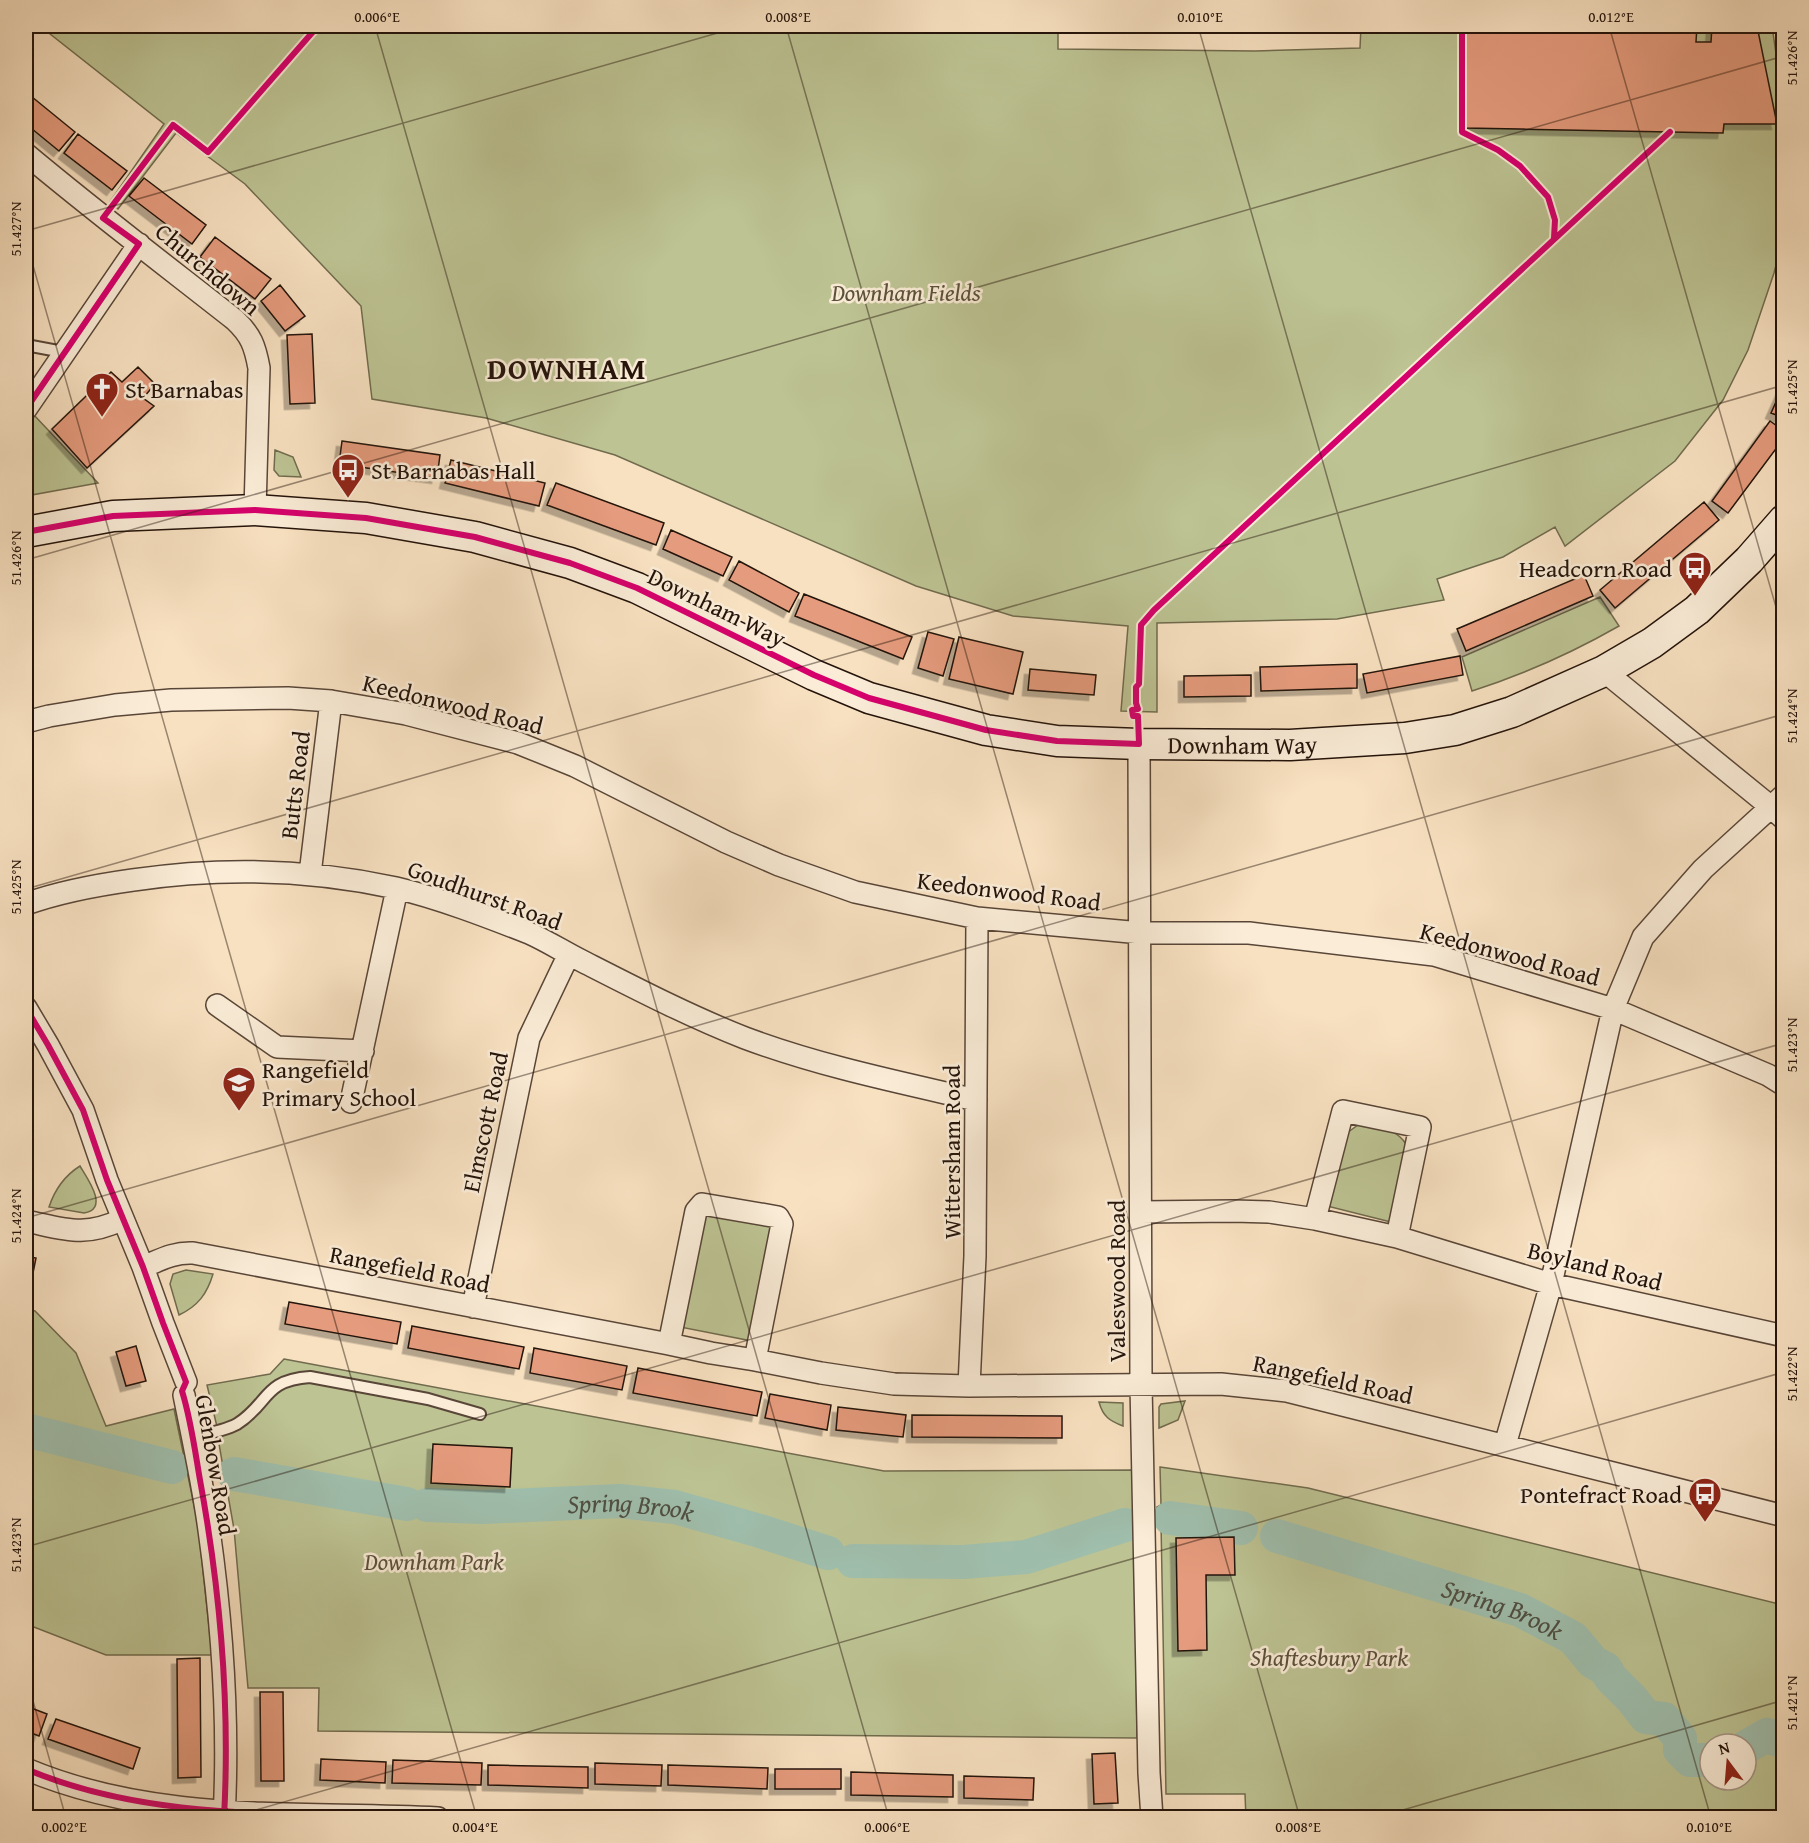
<svg xmlns="http://www.w3.org/2000/svg" width="1809" height="1843" font-family="'Gentium Book Plus',serif">
  <style>
    .green { fill: #bdc393; stroke: #706b4e; stroke-width: 1.5; fill-rule: evenodd }
    .lines { fill: none; stroke-linecap: round; stroke-linejoin: round }
    .river { stroke: #9fbeac; stroke-width: 34 }
    .building { fill: #e59b7d; stroke: #24130a; stroke-width: 1.5; filter: url(#shadow) }
    .lane-casing { stroke: #594638; stroke-width: 14 }
    .street-casing { stroke: #594638; stroke-width: 24 }
    .secondary-casing { stroke: #24130a; stroke-width: 33 }
    .lane { stroke: #faecd7; stroke-width: 10 }
    .street { stroke: #faecd7; stroke-width: 21 }
    .secondary { stroke: #faecd7; stroke-width: 30 }
    .cycleway-casing { stroke: #faecd7; stroke-width: 10 }
    .cycleway { stroke: #d6006c; stroke-width: 6 }
    .ticks { fill: none; stroke: #24130a; stroke-width: 1.5; stroke-opacity: 0.45 }
    .labels { text-anchor: middle; dominant-baseline: central; stroke-width: 5; stroke-linejoin: round; paint-order: stroke }
    .street-label { font-size: 24px; fill: #24130a; stroke: #faecd7 }
    .park-label { font-size: 24px; font-style: italic; fill: #5a513a; stroke: #faecd7 }
    .poi-label { font-size: 24px; fill: #24130a; stroke: #faecd7; text-anchor: start }
    .water-label { font-size: 26px; font-style: italic; fill: #4f4f43; stroke: #faecd7 }
    .district-label { font-size: 30px; font-weight: bold; letter-spacing: 1.5px; fill: #24130a; stroke: #faecd7 }
    .neatline { fill: none; stroke: #24130a; stroke-width: 2 }
    .ticks-label { font-size: 15px; text-anchor: middle; fill: #24130a }
  </style>
  <defs>
    <filter id="shadow"><feDropShadow dx="-5.5" dy="5.5" stdDeviation="0" flood-color="#0004"/></filter>
  </defs>
  <rect width="100%" height="100%" fill="#f8e1c1"/>
  <filter id="stains"><feTurbulence type="fractalNoise" baseFrequency=".00333" numOctaves="4"/><feColorMatrix values="0 0 0 0 .2 0 0 0 0 .09 0 0 0 0 .02 0 0 0 .5 -.17"/></filter>
  <radialGradient id="worn" r=".72"><stop offset=".6" stop-color="#630" stop-opacity="0"/><stop offset="1" stop-color="#630" stop-opacity=".3"/></radialGradient>
  <path class="green" d="M 40,26 L 1058,26 L 1058,49 L 1255,51 L 1360,48 L 1361,26 L 1772,26 L 1783,102 L 1783,238 L 1774,273 L 1748,350 L 1723,400 L 1675,461 L 1565,546 L 1555,527 L 1503,557 L 1437,579 L 1444,600 L 1337,619 L 1157,623 L 1157,712 L 1121,711 L 1128,626 L 1013,616 L 916,586 L 615,455 L 486,418 L 372,399 L 361,306 L 245,184 L 176,133 L 118,209 L 110,202 L 164,124 Z
    M 33,414 L 98,483 L 26,496 L 26,425 Z
    M 275,450 L 293,457 L 301,477 L 279,476 L 274,470 Z
    M 1600,597 L 1619,626 C 1570,654 1525,674 1472,691 L 1462,657 Z
    M 1367,1124 C 1383,1128 1397,1130 1406,1144 L 1391,1222 L 1327,1206 L 1347,1133 L 1358,1125 Z
    M 80,1166 C 87,1178 110,1209 84,1213 L 49,1207 C 55,1189 64,1176 80,1166 Z
    M 703,1213 L 774,1224 L 752,1341 L 680,1327 Z
    M 186,1270 L 213,1274 C 207,1294 198,1306 179,1315 L 170,1284 L 173,1274 Z
    M 26,1309 L 35,1311 L 76,1353 L 106,1426 L 174,1409 L 198,1524 L 212,1655 L 106,1655 L 26,1624 Z
    M 284,1359 L 884,1471 L 1134,1470 L 1137,1738 L 318,1731 L 319,1688 L 248,1688 L 234,1529 L 219,1444 L 220,1439 L 207,1385 L 270,1374 Z
    M 1185,1401 L 1178,1420 L 1159,1428 L 1159,1407 L 1161,1404 Z
    M 1099,1402 L 1123,1403 L 1123,1426 C 1110,1421 1103,1417 1099,1402 Z
    M 1160,1467 L 1308,1488 L 1783,1605 L 1783,1817 L 1246,1818 L 1245,1794 L 1166,1794 L 1161,1523 L 1157,1520 L 1157,1507 L 1161,1505 ZM 1710,1744 L 1746,1744 L 1746,1780 L 1710,1780 Z"/>
  <g class="lines">
    <g class="river">
      <path d="M 26,1430 L 172,1467"/>
      <path d="M 234,1474 L 407,1504"/>
      <path id="s1" d="M 427,1505 L 483,1507 L 619,1501 L 675,1507 L 760,1531 L 828,1553"/>
      <path d="M 1170,1518 L 1241,1528"/>
      <path id="s2" d="M 1277,1536 L 1520,1610 L 1573,1638 L 1593,1662 L 1606,1669 L 1610,1677 L 1632,1699 L 1646,1717 L 1664,1719 L 1680,1738 L 1680,1750 L 1690,1760 L 1710,1760"/>
      <path d="M 853,1561 L 963,1562 L 1026,1557 L 1125,1525"/>
      <path d="M 1746,1747 L 1767,1735 L 1775,1739 L 1784,1733"/>
    </g>
  </g>
  <path class="building" d="M 1465,26 L 1697,26 L 1696,42 L 1711,42 L 1712,26 L 1757,26 L 1777,124 L 1724,124 L 1723,133 L 1464,128 Z
    M 26,92 L 75,132 L 59,151 L 26,124 Z
    M 78,134 L 127,171 L 112,190 L 64,153 Z
    M 144,178 L 206,225 L 192,244 L 129,196 Z
    M 215,237 L 271,279 L 255,299 L 200,257 Z
    M 280,285 L 305,316 L 285,331 L 261,301 Z
    M 312,334 L 315,403 L 290,404 L 287,335 Z
    M 138,367 L 155,384 L 143,398 L 154,406 L 87,468 L 52,429 L 111,372 L 122,382 Z
    M 1784,384 L 1784,418 L 1771,413 Z
    M 1770,421 L 1784,431 L 1784,438 L 1728,513 L 1712,501 Z
    M 342,441 L 440,455 L 437,478 L 339,464 Z
    M 451,460 L 545,483 L 539,506 L 445,483 Z
    M 556,483 L 664,523 L 656,545 L 547,505 Z
    M 1704,502 L 1719,520 L 1615,608 L 1600,590 Z
    M 671,530 L 732,557 L 723,576 L 663,549 Z
    M 739,561 L 799,593 L 789,612 L 729,580 Z
    M 1584,575 L 1593,596 L 1466,651 L 1457,629 Z
    M 804,594 L 912,637 L 903,659 L 795,616 Z
    M 928,632 L 954,639 L 943,676 L 918,668 Z
    M 959,637 L 1023,652 L 1013,694 L 949,679 Z
    M 1460,656 L 1463,675 L 1367,693 L 1363,674 Z
    M 1357,664 L 1357,688 L 1261,691 L 1260,667 Z
    M 1030,669 L 1096,675 L 1094,695 L 1028,690 Z
    M 1251,675 L 1251,696 L 1184,697 L 1184,676 Z
    M 26,1256 L 36,1258 L 32,1278 L 26,1277 Z
    M 289,1302 L 401,1322 L 397,1344 L 285,1324 Z
    M 412,1326 L 524,1347 L 519,1369 L 408,1348 Z
    M 136,1346 L 146,1381 L 126,1386 L 116,1352 Z
    M 534,1348 L 627,1366 L 622,1390 L 530,1373 Z
    M 638,1368 L 762,1392 L 757,1416 L 633,1393 Z
    M 770,1394 L 831,1405 L 827,1430 L 765,1418 Z
    M 838,1407 L 906,1415 L 903,1437 L 836,1430 Z
    M 912,1415 L 1062,1416 L 1062,1438 L 912,1437 Z
    M 433,1444 L 512,1448 L 510,1487 L 431,1483 Z
    M 1234,1537 L 1235,1575 L 1206,1575 L 1207,1650 L 1178,1651 L 1176,1538 Z
    M 200,1658 L 201,1777 L 178,1778 L 177,1659 Z
    M 260,1692 L 283,1692 L 284,1781 L 261,1781 Z
    M 26,1706 L 47,1714 L 39,1736 L 26,1731 Z
    M 56,1719 L 140,1748 L 133,1769 L 48,1739 Z
    M 1115,1753 L 1118,1803 L 1094,1804 L 1092,1754 Z
    M 321,1759 L 386,1762 L 385,1783 L 320,1780 Z
    M 393,1760 L 482,1763 L 481,1785 L 392,1783 Z
    M 595,1763 L 662,1765 L 661,1786 L 595,1784 Z
    M 488,1765 L 588,1767 L 588,1788 L 488,1785 Z
    M 668,1765 L 768,1768 L 767,1789 L 668,1785 Z
    M 775,1769 L 841,1769 L 841,1789 L 775,1789 Z
    M 851,1772 L 953,1775 L 953,1797 L 851,1795 Z
    M 964,1776 L 1034,1778 L 1033,1800 L 964,1798 Z"/>
  <g class="lines">
    <g class="lane-casing">
      <path id="lane" d="M 26,345 L 58,351 L 64,354
        M 192,1437 C 206,1434 224,1431 237,1424 C 269,1404 263,1380 310,1377 L 428,1399 L 480,1414"/>
    </g>
    <g class="street-casing">
      <path id="street" d="M 26,154 C 94,211 165,265 235,320 C 251,335 255,346 259,368 L 255,510
        M 26,409 L 139,244
        M 1604,671 L 1771,807 L 1784,819
        M 26,722 L 49,716 L 115,705 L 171,700 L 288,698 L 331,701 L 406,714 L 518,743 L 575,766 L 726,842 L 779,865 L 855,892 L 977,918 L 1141,933 L 1249,933 L 1434,955 L 1613,1009 L 1768,1075 L 1784,1085
        M 1139,744 L 1141,1385 L 1149,1773 L 1152,1818
        M 310,874 L 331,701
        M 26,904 C 59,892 97,885 133,880 C 221,867 309,869 396,888 C 439,898 488,917 529,933 C 547,941 564,952 582,961 C 635,988 689,1016 745,1038 C 820,1066 898,1082 976,1100
        M 217,1005 L 277,1047 L 363,1051
        M 26,1008 L 48,1045 L 83,1110 L 107,1180 L 143,1267 L 163,1323 L 186,1382
        M 351,1102 L 397,889
        M 1141,1212 L 1233,1211 L 1269,1212 L 1315,1219 L 1397,1237 L 1551,1284 L 1784,1336
        M 1315,1219 L 1343,1111 L 1420,1127 L 1397,1237
        M 26,1221 C 65,1229 84,1238 123,1219
        M 143,1267 C 160,1260 174,1252 193,1253 L 669,1344 L 711,1353 L 755,1360 L 821,1373 L 894,1384 L 969,1386 L 1221,1384 L 1287,1391 L 1784,1516
        M 473,1307 L 529,1038 L 569,954
        M 669,1344 L 696,1211 L 702,1204 L 778,1217 L 782,1224 L 755,1360
        M 969,1386 L 975,1256 L 977,918
        M 184,1395 C 193,1440 203,1485 209,1530 C 222,1622 229,1725 224,1818
        M 1505,1445 L 1551,1284 L 1613,1009 L 1643,937 L 1703,869 L 1784,795
        M 26,1769 C 156,1824 299,1811 438,1818"/>
    </g>
    <g class="secondary-casing">
      <g id="secondary">
        <path id="s3" d="M 26,532 L 113,516 L 255,510 L 366,518 L 475,537 L 570,563 L 637,588 L 814,675 L 869,698 L 986,730 L 1057,741 L 1139,744 L 1290,745 L 1405,738 L 1455,730 L 1512,712 L 1604,671 L 1652,643 L 1697,610 L 1749,560 L 1784,520"/>
      </g>
    </g>
    <use href="#lane" class="lane"/>
    <use href="#street" class="street"/>
    <use href="#secondary" class="secondary"/>
    <g class="cycleway-casing">
      <path id="cycleway" d="M 1462,26 L 1462,132 L 1498,150 L 1520,166 L 1548,197 L 1555,220 L 1554,238
        M 26,409 L 139,244 L 103,218 L 173,125 L 208,152 L 318,26
        M 26,532 L 113,516 L 255,510 L 366,518 L 475,537 L 570,563 L 637,588 L 814,675 L 869,698 L 986,730 L 1057,741 L 1139,744 L 1138,716 L 1133,716 L 1132,710 L 1138,709 L 1136,703 L 1136,687 L 1139,684 L 1141,625 L 1154,610 L 1670,132
        M 26,1008 L 48,1045 L 83,1110 L 107,1180 L 143,1267 L 163,1323 L 186,1382 L 182,1391 C 191,1420 195,1451 200,1480 C 220,1589 230,1708 224,1818
        M 26,1769 C 156,1824 299,1811 438,1818"/>
    </g>
    <use href="#cycleway" class="cycleway"/>
  </g>
  <path class="ticks" d="M 375,26 L 889,1818M 786,26 L 1300,1818M 1198,26 L 1711,1818M 1609,26 L 1784,635M 26,231 L 742,26M 26,241 L 477,1818M 26,560 L 1784,56M 26,889 L 1784,385M 26,1218 L 1784,714M 26,1547 L 1784,1043M 26,1676 L 66,1818M 228,1818 L 1784,1372M 1375,1818 L 1784,1700"/>
  <defs>
    <g id="church-pin" transform="scale(1.725)"><path d="M0 17L-7.5 6A9.5 9.5 0 1 1 7.5 6Z" fill="#8f2418" stroke="#faecd7"/><path d="M-1.2-6h2.4v3.5h3.3v2.4h-3.3V6h-2.4V-.1h-3.3v-2.4h3.3Z" fill="#fff"/></g>
    <g id="bus-pin" transform="scale(1.725)"><path d="M0 17L-7.5 6A9.5 9.5 0 1 1 7.5 6Z" fill="#8f2418" stroke="#faecd7"/><path d="M-5-6H5V4H4V6H2V4H-2V6H-4V4H-5ZM-3.5-4V0h7V-4ZM-3.5 1.2v1.5H-2V1.2ZM2 1.2v1.5H3.5V1.2Z" fill="#fff"/></g>
    <g id="school-pin" transform="scale(1.725)"><path d="M0 17L-7.5 6A9.5 9.5 0 1 1 7.5 6Z" fill="#8f2418" stroke="#faecd7"/><path d="M0-5L7-2L0 1L-7-2ZM-4 1L0 2.5L4 1V4Q0 6-4 4Z" fill="#fff"/></g>
  </defs>
  <g fill-rule="evenodd">
    <use href="#church-pin" x="102" y="389"/>
    <use href="#bus-pin" x="348" y="470"/>
    <use href="#bus-pin" x="1695" y="568"/>
    <use href="#school-pin" x="239" y="1083"/>
    <use href="#bus-pin" x="1705" y="1494"/>
  </g>
  <g class="labels">
    <g class="street-label">
      <text transform="translate(208 269) rotate(40)">Churchdown</text>
      <text transform="translate(717 607) rotate(26)">Downham Way</text>
      <text transform="translate(453 704) rotate(14)">Keedonwood Road</text>
      <text stroke="none"><textPath href="#s3" startOffset="1258">Downham Way</textPath></text>
      <text transform="translate(295 785) rotate(-83)">Butts Road</text>
      <text transform="translate(1009 891) rotate(7)">Keedonwood Road</text>
      <text transform="translate(485 895) rotate(20)">Goudhurst Road</text>
      <text transform="translate(1510 954) rotate(15)">Keedonwood Road</text>
      <text transform="translate(485 1122) rotate(-78)">Elmscott Road</text>
      <text transform="translate(951 1152) rotate(-90)">Wittersham Road</text>
      <text transform="translate(1595 1266) rotate(14)">Boyland Road</text>
      <text transform="translate(410 1269) rotate(11)">Rangefield Road</text>
      <text transform="translate(1116 1281) rotate(-90)">Valeswood Road</text>
      <text transform="translate(1333 1379) rotate(12)">Rangefield Road</text>
      <text transform="translate(216 1465) rotate(80)">Glenbow Road</text>
    </g>
    <g class="park-label">
      <text x="906" y="292">Downham Fields</text>
      <text x="434" y="1561">Downham Park</text>
      <text x="1329" y="1657">Shaftesbury Park</text>
    </g>
    <g class="poi-label">
      <text x="125" y="389">St Barnabas</text>
      <text x="371" y="470">St Barnabas Hall</text>
      <text x="1672" y="568" text-anchor="end">Headcorn Road</text>
      <text x="262" y="1069">Rangefield<tspan x="262" dy="28">Primary School</tspan></text>
      <text x="1682" y="1494" text-anchor="end">Pontefract Road</text>
    </g>
    <g class="water-label">
      <text stroke="none"><textPath href="#s1" startOffset="204">Spring Brook</textPath></text>
      <text stroke="none"><textPath href="#s2" startOffset="237">Spring Brook</textPath></text>
    </g>
    <g class="district-label">
      <text x="567" y="368">DOWNHAM</text>
    </g>
  </g>
  <rect width="1809" height="1843" fill="none" stroke="#f8e1c1" stroke-width="66"/>
  <g transform="translate(1728 1762) rotate(344)"><circle r="28" fill="#faecd7" stroke="#a49585" stroke-width="1.5"/>
  <path d="M0-4.5L10 22L0 15L-10 22Z" fill="#8f2418"/>
  <text y="-9" font-size="16" font-weight="bold" text-anchor="middle" fill="#24130a">N</text>
  </g>
  <rect x="33" y="33" width="1743" height="1777" class="neatline"/>
  <g class="ticks-label">
    <text x="377" y="22">0.006°E</text>
    <text x="788" y="22">0.008°E</text>
    <text x="1200" y="22">0.010°E</text>
    <text x="1611" y="22">0.012°E</text>
    <text transform="translate(1792 58) rotate(-90)" y="5">51.426°N</text>
    <text transform="translate(16 229) rotate(-90)" y="5">51.427°N</text>
    <text transform="translate(1792 387) rotate(-90)" y="5">51.425°N</text>
    <text transform="translate(16 558) rotate(-90)" y="5">51.426°N</text>
    <text transform="translate(1792 716) rotate(-90)" y="5">51.424°N</text>
    <text transform="translate(16 887) rotate(-90)" y="5">51.425°N</text>
    <text transform="translate(1792 1045) rotate(-90)" y="5">51.423°N</text>
    <text transform="translate(16 1216) rotate(-90)" y="5">51.424°N</text>
    <text transform="translate(1792 1374) rotate(-90)" y="5">51.422°N</text>
    <text transform="translate(16 1545) rotate(-90)" y="5">51.423°N</text>
    <text transform="translate(1792 1703) rotate(-90)" y="5">51.421°N</text>
    <text x="64" y="1832">0.002°E</text>
    <text x="475" y="1832">0.004°E</text>
    <text x="887" y="1832">0.006°E</text>
    <text x="1298" y="1832">0.008°E</text>
    <text x="1709" y="1832">0.010°E</text>
  </g>
  <rect width="100%" height="100%" filter="url(#stains)"/>
  <rect width="100%" height="100%" fill="url(#worn)"/>
</svg>
